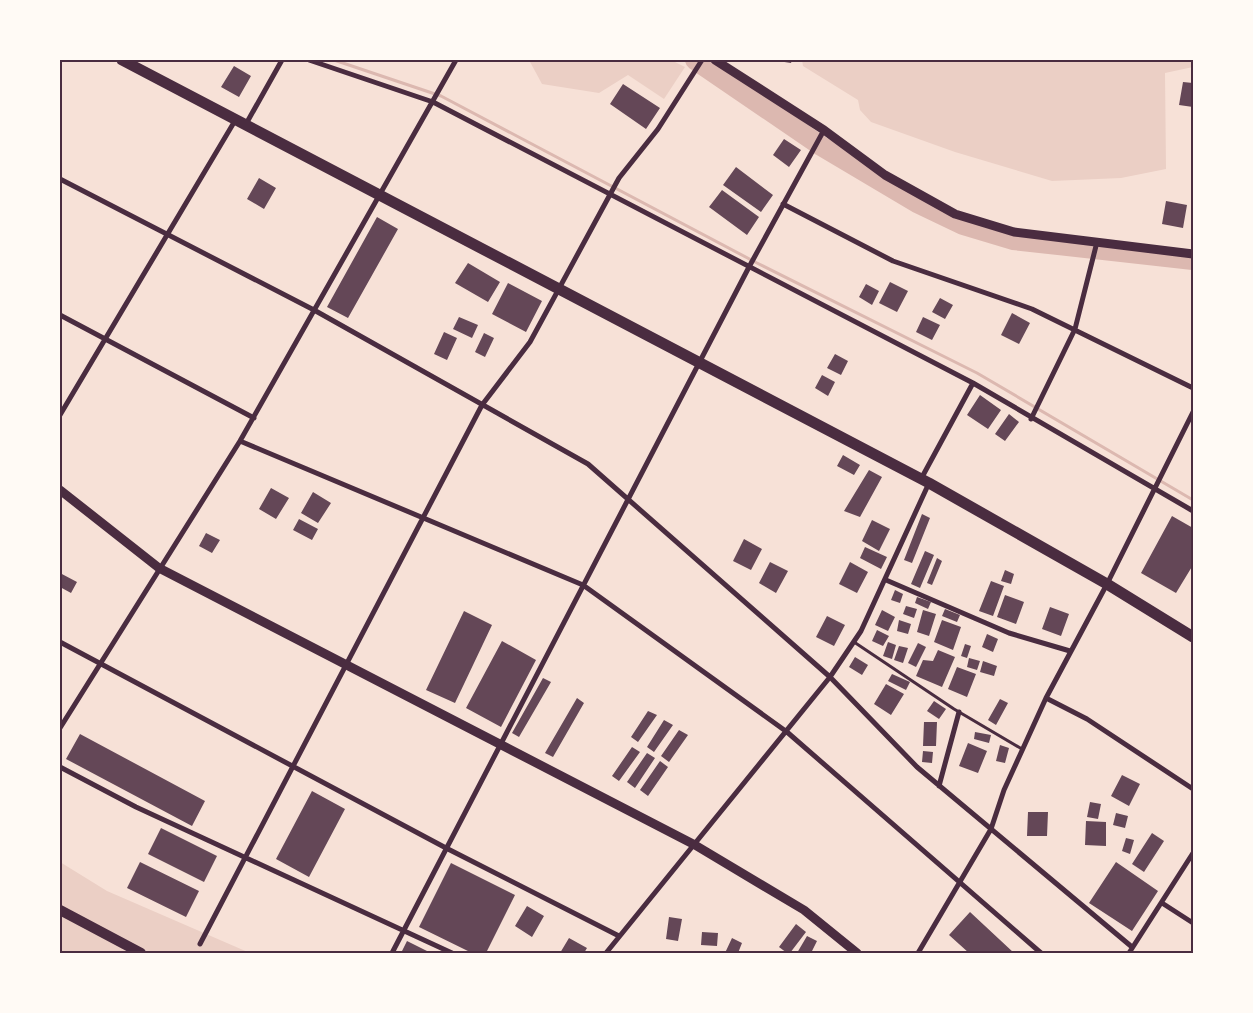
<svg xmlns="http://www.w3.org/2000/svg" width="1253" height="1013" font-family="Literata,serif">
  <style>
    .green { fill: #ebcfc5 }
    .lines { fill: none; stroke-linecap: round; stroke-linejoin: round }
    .stream { stroke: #dcb8b0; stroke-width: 3 }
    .river { stroke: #dcb8b0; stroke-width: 20 }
    .building { fill: #644757 }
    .service { stroke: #4a2c40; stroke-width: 3 }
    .minor { stroke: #4a2c40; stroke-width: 5 }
    .tertiary { stroke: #4a2c40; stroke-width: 9 }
    .secondary { stroke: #4a2c40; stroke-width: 10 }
    .primary { stroke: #4a2c40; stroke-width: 11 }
    .neatline { fill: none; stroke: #4a2c40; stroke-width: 2 }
  </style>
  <rect width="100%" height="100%" fill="#f7e1d7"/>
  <path class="green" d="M 529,60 L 671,60 L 685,67 L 664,99 L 628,75 L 599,93 L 542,84 Z
    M 802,60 L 1193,60 L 1193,67 L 1165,73 L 1166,169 L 1121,178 L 1052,181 L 955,152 L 871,122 L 860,110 L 858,100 L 803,66 Z
    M 60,862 L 107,891 L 250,953 L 60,953 Z"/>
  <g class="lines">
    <path class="stream" d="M 334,60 L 441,96 L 757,263 L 977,373 L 1193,500"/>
    <path class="river" d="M 695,60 L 821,146 L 917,203 L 963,225 L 1013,240 L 1193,260"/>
  </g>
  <path class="building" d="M 778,60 L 792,60 L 791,63 L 778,61 Z
    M 234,66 L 251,76 L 239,97 L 221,87 Z
    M 1183,82 L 1193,83 L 1193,107 L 1179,105 Z
    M 623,84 L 660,108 L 646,129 L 610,104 Z
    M 784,139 L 801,150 L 789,167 L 773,155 Z
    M 736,167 L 773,195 L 761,212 L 723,185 Z
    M 259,178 L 276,188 L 264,209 L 247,199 Z
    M 722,190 L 759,217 L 747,235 L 709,207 Z
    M 1166,201 L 1187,205 L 1183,228 L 1162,224 Z
    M 377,217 L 398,229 L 348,318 L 327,307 Z
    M 468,263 L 500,282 L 488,302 L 455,283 Z
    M 890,282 L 908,291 L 897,312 L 879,303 Z
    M 508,283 L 542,301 L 526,332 L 492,314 Z
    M 866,284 L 879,291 L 872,305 L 859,297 Z
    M 940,298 L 953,305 L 945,319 L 932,312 Z
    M 1012,313 L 1030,323 L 1019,344 L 1001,335 Z
    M 459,317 L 478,325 L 472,338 L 453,329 Z
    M 923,317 L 940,325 L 932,340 L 916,332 Z
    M 444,332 L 457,338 L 447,360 L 434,354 Z
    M 484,333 L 494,338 L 485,357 L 475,352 Z
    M 835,354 L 848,361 L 841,375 L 827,368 Z
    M 822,375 L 835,382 L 828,396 L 815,388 Z
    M 980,395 L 1001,410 L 988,429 L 967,415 Z
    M 1009,414 L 1019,422 L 1005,441 L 995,434 Z
    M 843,455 L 860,465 L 854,475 L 837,466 Z
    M 869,470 L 882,477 L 860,517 L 844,511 Z
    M 271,488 L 289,498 L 276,519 L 259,509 Z
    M 313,492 L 331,503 L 318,523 L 301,513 Z
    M 922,514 L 930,518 L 912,563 L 904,560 Z
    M 1172,516 L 1193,528 L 1193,565 L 1176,593 L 1141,573 Z
    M 299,519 L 318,529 L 312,540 L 293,530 Z
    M 872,520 L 890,529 L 879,551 L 862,541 Z
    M 206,533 L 220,540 L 212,553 L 199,546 Z
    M 744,539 L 762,549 L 751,570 L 733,561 Z
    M 865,547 L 887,557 L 881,569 L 860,558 Z
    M 925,551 L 934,555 L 920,588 L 911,584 Z
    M 937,558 L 942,561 L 932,585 L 927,583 Z
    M 770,562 L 788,571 L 776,593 L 759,583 Z
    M 850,562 L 868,572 L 857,593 L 839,584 Z
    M 1005,570 L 1014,574 L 1011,584 L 1001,581 Z
    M 60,573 L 77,582 L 71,593 L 60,587 Z
    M 991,581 L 1004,586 L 993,616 L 979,611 Z
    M 895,590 L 903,594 L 900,603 L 891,600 Z
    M 1005,595 L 1024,602 L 1016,624 L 997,617 Z
    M 917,597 L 931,602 L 928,609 L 915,603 Z
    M 906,606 L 917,609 L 914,618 L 903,614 Z
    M 1050,607 L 1069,614 L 1061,636 L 1042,629 Z
    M 945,609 L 960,615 L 957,622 L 942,616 Z
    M 882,610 L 895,617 L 888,631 L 875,625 Z
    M 923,610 L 936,614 L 929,636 L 917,632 Z
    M 464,611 L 492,625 L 455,703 L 426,690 Z
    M 827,616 L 845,625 L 834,646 L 816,637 Z
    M 899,620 L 911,624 L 908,634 L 897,631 Z
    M 942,620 L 961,627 L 953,650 L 934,642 Z
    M 877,630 L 889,636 L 883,646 L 872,641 Z
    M 987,634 L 998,639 L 993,652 L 982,647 Z
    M 502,641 L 536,660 L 501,727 L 466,708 Z
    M 888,642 L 896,645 L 892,659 L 883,656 Z
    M 918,643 L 926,647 L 916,667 L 908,663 Z
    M 965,644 L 971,646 L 967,658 L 961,656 Z
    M 899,646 L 908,648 L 903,663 L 894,660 Z
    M 938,650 L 955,657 L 942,687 L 916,676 L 923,660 L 933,661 Z
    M 855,657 L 868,665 L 862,675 L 849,667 Z
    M 969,658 L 980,661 L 977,670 L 967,667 Z
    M 983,661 L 997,666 L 994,676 L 980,672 Z
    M 957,667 L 976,674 L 967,697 L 948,689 Z
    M 892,674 L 910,682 L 906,690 L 888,681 Z
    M 543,678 L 551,682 L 519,737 L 512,733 Z
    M 886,684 L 904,694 L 891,715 L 874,704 Z
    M 577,698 L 584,703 L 553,757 L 545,753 Z
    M 1000,699 L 1008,703 L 996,725 L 988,720 Z
    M 934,701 L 946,709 L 939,719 L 927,711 Z
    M 648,711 L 657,715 L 638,742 L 631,737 Z
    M 664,720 L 673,725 L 654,752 L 647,747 Z
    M 924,722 L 937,722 L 936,746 L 923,746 Z
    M 679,730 L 688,735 L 669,762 L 661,756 Z
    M 975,732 L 991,735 L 989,743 L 974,739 Z
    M 80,734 L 205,801 L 192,826 L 66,759 Z
    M 968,743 L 987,751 L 978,773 L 959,766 Z
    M 1000,745 L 1009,748 L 1005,763 L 996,761 Z
    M 632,747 L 640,752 L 619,781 L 612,776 Z
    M 923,751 L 933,752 L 932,763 L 922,762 Z
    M 647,753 L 655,758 L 635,788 L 627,782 Z
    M 660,761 L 668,767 L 648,796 L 640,790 Z
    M 1122,775 L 1140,784 L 1129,806 L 1111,796 Z
    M 312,791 L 345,809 L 309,877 L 276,859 Z
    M 1090,802 L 1101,804 L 1098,819 L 1087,817 Z
    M 1028,812 L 1048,812 L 1047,836 L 1027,836 Z
    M 1116,813 L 1128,816 L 1125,828 L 1113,825 Z
    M 1086,821 L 1106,822 L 1106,846 L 1085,845 Z
    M 161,828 L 217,856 L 204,882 L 148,854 Z
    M 1152,833 L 1164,841 L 1144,872 L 1132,864 Z
    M 1126,838 L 1134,840 L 1130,854 L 1122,851 Z
    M 140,862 L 199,891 L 186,917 L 127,888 Z
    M 1116,862 L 1158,891 L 1132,931 L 1089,903 Z
    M 451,863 L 515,895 L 486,953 L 472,953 L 419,927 Z
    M 527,906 L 544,916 L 532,937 L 515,926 Z
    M 970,912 L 1014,953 L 969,953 L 949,935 Z
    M 669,917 L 682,919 L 678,941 L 666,939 Z
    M 796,924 L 806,932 L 790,953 L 787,953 L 779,947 Z
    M 702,932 L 718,933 L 717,946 L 701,945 Z
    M 807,936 L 817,941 L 811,953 L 797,953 Z
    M 569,938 L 587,948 L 584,953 L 560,953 Z
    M 732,938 L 742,943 L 738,953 L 725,953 Z
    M 407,941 L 431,953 L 401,953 Z"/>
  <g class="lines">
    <path class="service" d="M 854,642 L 954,709 L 1022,749"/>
    <path class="minor" d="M 309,60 L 433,102 L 973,383 L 1193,511
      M 246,124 L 282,60
      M 60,179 L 314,310 L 588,464 L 830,677 L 917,767 L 1132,947
      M 783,204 L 893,261 L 1032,309 L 1193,388
      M 60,315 L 254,418
      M 60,415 L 236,119
      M 1031,419 L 1075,329 L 1097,242
      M 240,441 L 583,585 L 787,732 L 1041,953
      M 921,479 L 973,383
      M 886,580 L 1009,633 L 1070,651
      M 60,642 L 446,848 L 619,936
      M 1046,698 L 1087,719 L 1193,789
      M 60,728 L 240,441 L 456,60
      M 60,767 L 136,807 L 452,953
      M 939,786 L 959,712
      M 1162,903 L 1193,923
      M 200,944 L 482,405 L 530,342 L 619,178 L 658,129 L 702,60
      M 392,953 L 749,267 L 824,130
      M 606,953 L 830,677 L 861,631 L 929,483
      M 918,953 L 991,829 L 1004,790 L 1046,698 L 1107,584 L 1193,412
      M 1129,953 L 1193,853"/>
    <path class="tertiary" d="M 715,60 L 824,130 L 885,175 L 955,214 L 1014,232 L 1193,254
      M 60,490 L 159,568 L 695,845 L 804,910 L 857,953"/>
    <path class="secondary" d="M 60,910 L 141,953"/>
    <path class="primary" d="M 122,60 L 929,483 L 1107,584 L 1193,637"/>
  </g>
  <rect width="1253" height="1013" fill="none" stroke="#fffaf5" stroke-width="122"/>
  <rect x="61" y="61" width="1131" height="891" class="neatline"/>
</svg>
